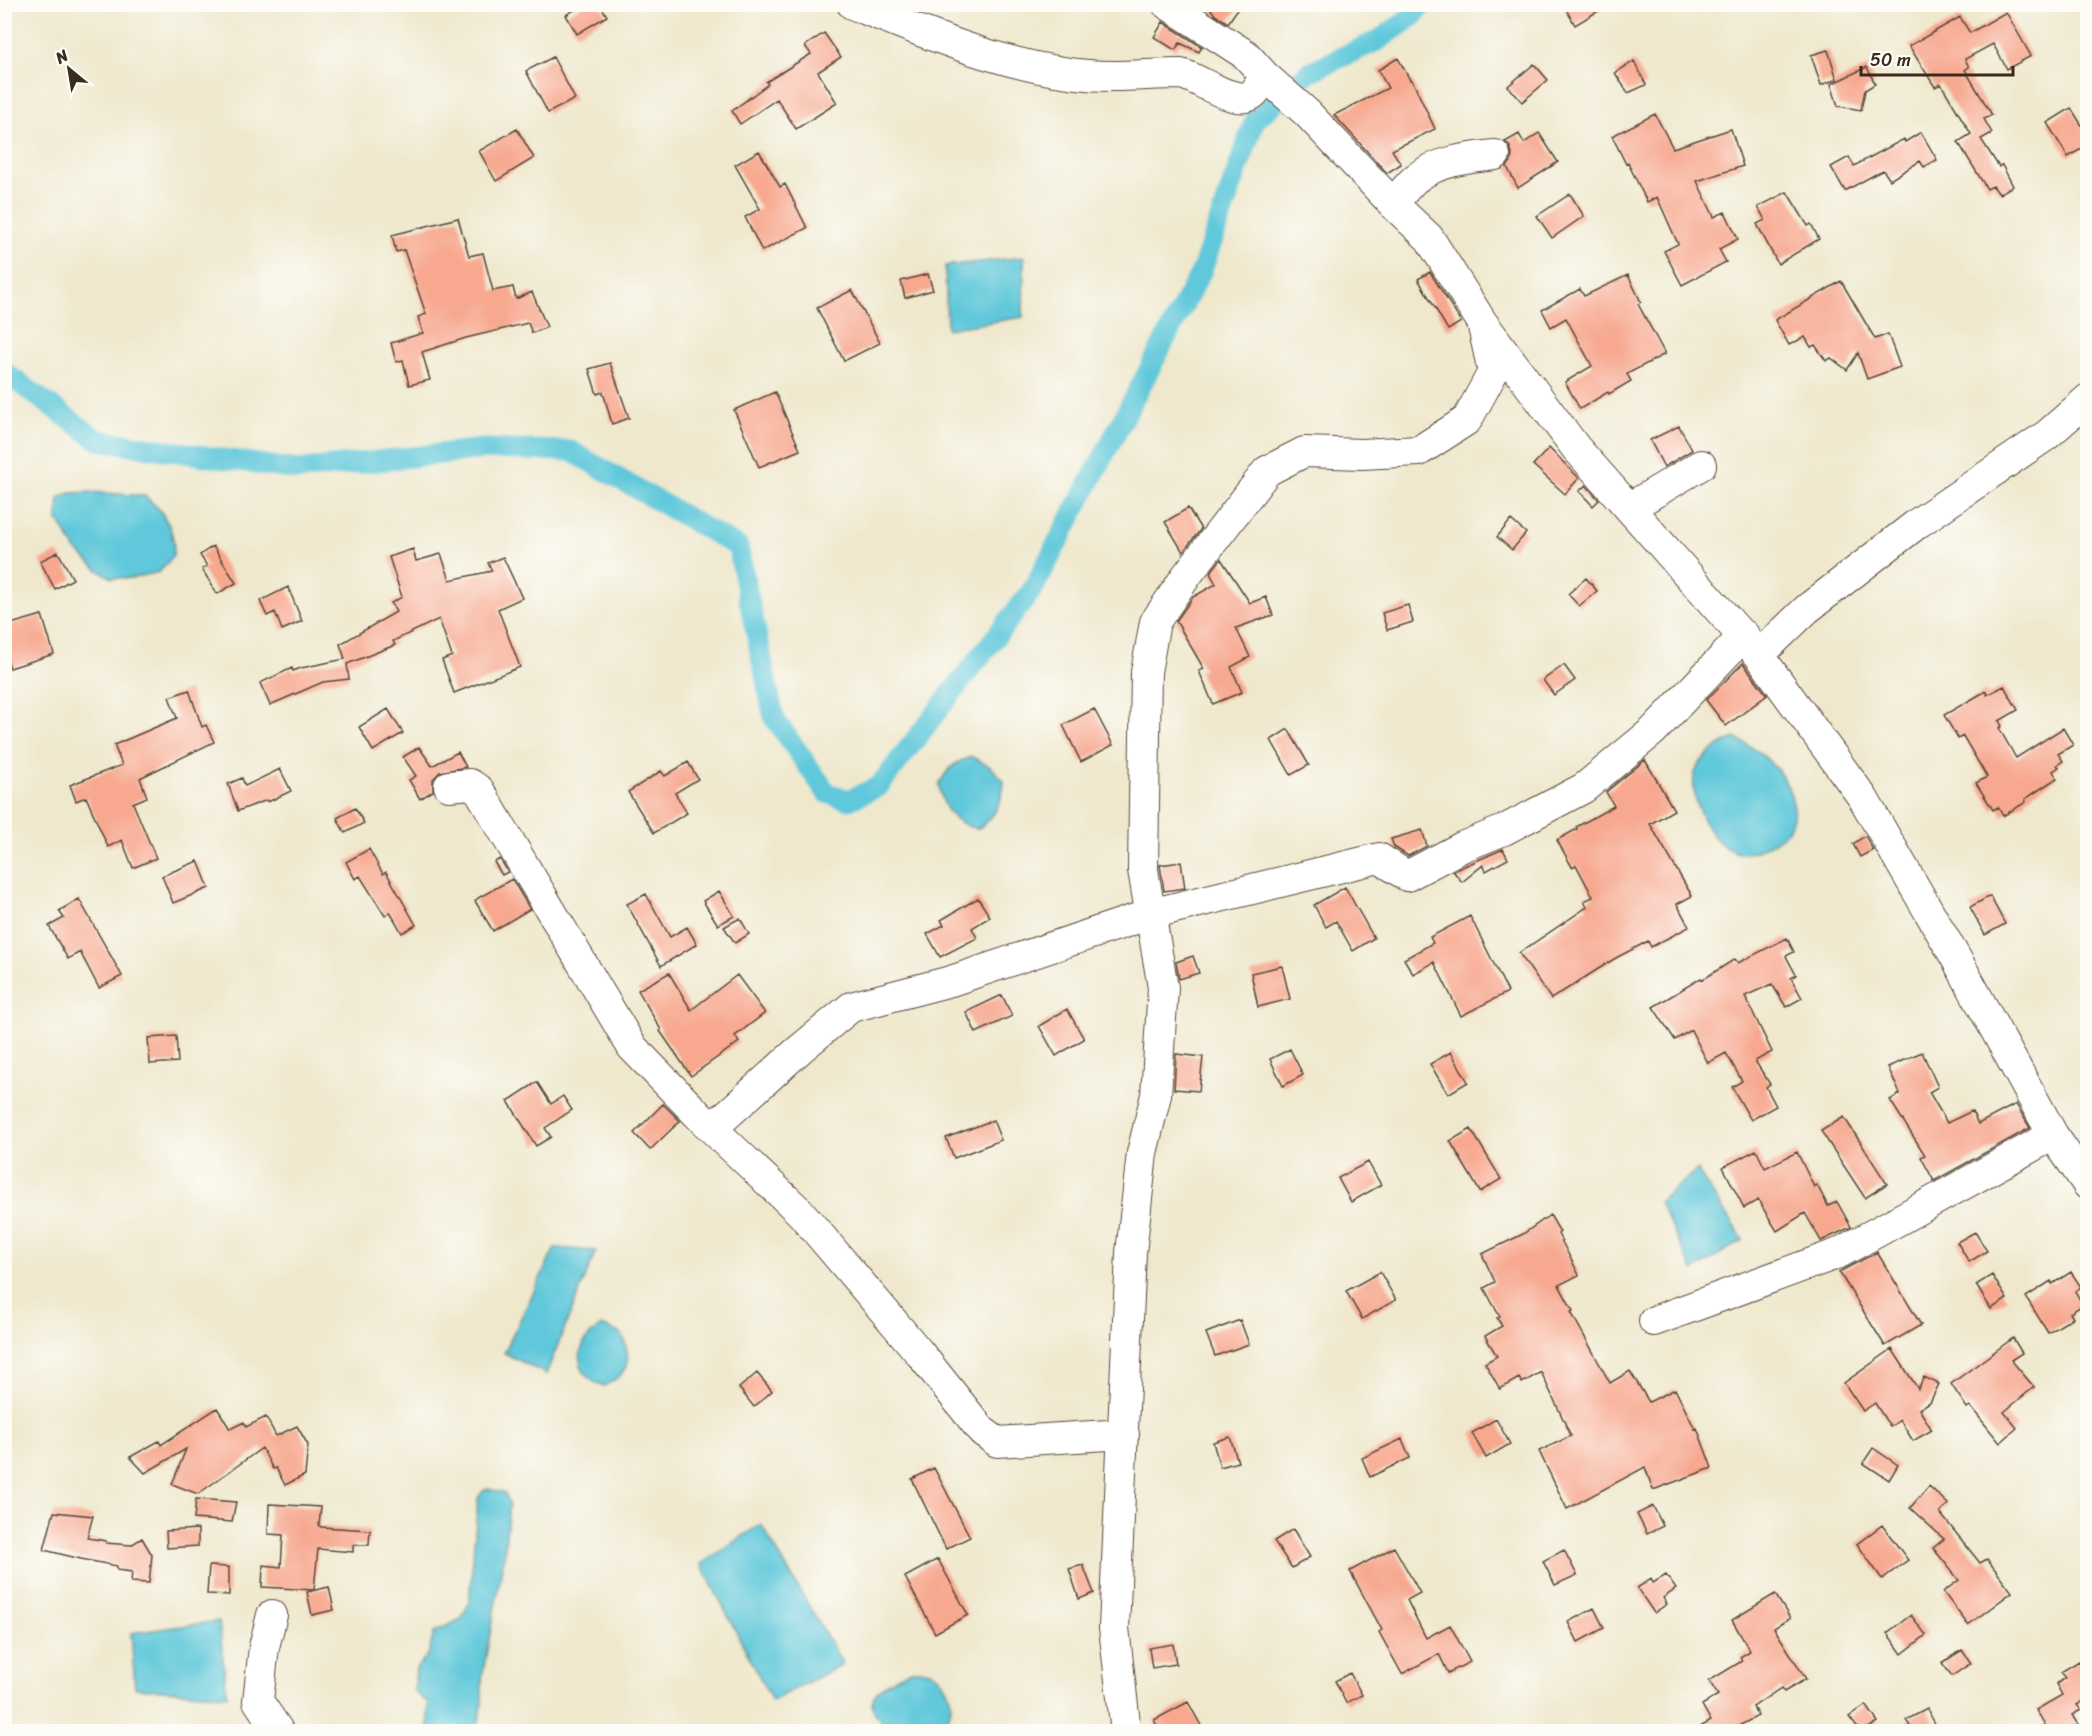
<svg xmlns="http://www.w3.org/2000/svg" width="2092" height="1736" font-family="Sriracha,sans-serif">
  <style>
    .water { fill: #5fc8da; stroke: #4d797c; stroke-width: 1.5 }
    .lines { fill: none; stroke-linecap: round; stroke-linejoin: round }
    .canal { stroke: #5fc8da; stroke-width: 21 }
    .building { fill: #f7a88f }
    .minor-casing { stroke: #564638; stroke-width: 32 }
    .minor { stroke: #fff; stroke-width: 30 }
  </style>
  <rect width="100%" height="100%" fill="#fdfcf7"/>
  <filter id="ink" filterUnits="userSpaceOnUse"><feTurbulence type="fractalNoise" baseFrequency=".0167" numOctaves="2"/><feDisplacementMap in="SourceGraphic" scale="12" xChannelSelector="R" yChannelSelector="G"/><feConvolveMatrix kernelMatrix="1 2 1 2 8 2 1 2 1" color-interpolation-filters="sRGB"/></filter>
  <filter id="wash" filterUnits="userSpaceOnUse"><feTurbulence type="fractalNoise" baseFrequency=".008" numOctaves="4" result="noise"/><feDisplacementMap in="SourceGraphic" scale="24" xChannelSelector="R" yChannelSelector="G"/><feGaussianBlur stdDeviation="1.35" result="paint"/><feColorMatrix in="noise" values="0 0 0 0 0 0 0 0 0 0 0 0 0 0 0 0 0 1.4 0 .05"/><feComposite in="paint" operator="in"/></filter>
  <g filter="url(#wash)">
    <rect width="100%" height="100%" fill="#efe8cd"/>
    <path class="water" d="M 1024,257 L 1023,317 L 947,329 L 945,266 Z
      M 90,492 L 145,496 L 160,510 L 170,527 L 174,543 L 173,556 L 159,572 L 133,578 L 112,578 L 99,571 L 75,549 L 57,518 L 59,498 L 70,493 Z
      M 1735,738 C 1761,751 1781,767 1791,795 C 1796,812 1794,829 1778,839 C 1766,846 1756,854 1741,853 C 1713,852 1687,798 1695,773 C 1701,756 1719,744 1735,738 Z
      M 972,757 L 991,767 L 1004,781 C 1003,800 995,819 977,829 C 952,822 943,810 939,785 C 946,770 955,761 972,757 Z
      M 1697,1170 L 1743,1240 L 1693,1271 L 1659,1202 Z
      M 555,1248 L 596,1251 L 546,1374 L 504,1353 Z
      M 602,1326 L 622,1334 C 632,1360 630,1373 604,1386 C 600,1384 595,1383 591,1380 C 570,1362 582,1337 602,1326 Z
      M 488,1489 L 505,1493 L 509,1504 L 504,1556 L 482,1678 L 482,1705 L 477,1731 L 429,1731 L 428,1703 L 414,1692 L 416,1669 L 429,1653 L 434,1632 L 461,1619 L 469,1603 L 478,1498 L 484,1490 Z
      M 761,1524 L 843,1664 L 772,1701 L 701,1564 Z
      M 219,1621 L 227,1695 L 135,1688 L 131,1633 Z
      M 911,1670 C 918,1670 924,1669 930,1671 C 944,1677 956,1702 949,1716 C 946,1722 940,1726 937,1731 L 886,1731 C 882,1720 879,1720 874,1711 C 864,1691 898,1677 911,1670 Z"/>
    <g class="lines">
      <path class="canal" d="M 4,372 L 98,440 L 298,470 L 483,449 L 571,451 L 738,547 L 774,718 L 827,793 L 849,800 L 879,786 L 1033,589 L 1202,270 L 1255,120 L 1309,72 L 1379,40 L 1413,16 L 1423,4"/>
    </g>
    <g id="blocks">
      <path class="building" d="M 584,4 L 600,4 L 607,16 L 577,34 L 566,15 Z
        M 1207,4 L 1241,4 L 1228,23 L 1215,15 Z
        M 1563,4 L 1610,4 L 1575,25 Z
        M 2006,12 L 2031,56 L 2007,69 L 1993,44 L 1965,59 L 1969,67 L 1965,70 L 1992,115 L 1984,119 L 1992,133 L 1981,139 L 1999,167 L 2002,165 L 2013,186 L 1999,194 L 1993,186 L 1987,189 L 1958,142 L 1971,134 L 1941,84 L 1935,87 L 1909,46 L 1960,17 L 1970,33 Z
        M 1163,22 L 1202,47 L 1199,52 L 1180,43 L 1175,50 L 1154,37 Z
        M 824,33 L 841,57 L 818,72 L 837,103 L 796,129 L 777,99 L 740,124 L 732,111 L 768,84 L 766,82 L 811,54 L 805,46 Z
        M 1828,50 L 1837,79 L 1821,85 L 1811,55 Z
        M 553,57 L 575,99 L 548,113 L 526,71 Z
        M 1398,58 L 1410,80 L 1412,80 L 1435,129 L 1392,150 L 1401,164 L 1387,173 L 1334,115 L 1388,88 L 1378,70 Z
        M 1634,61 L 1646,85 L 1628,93 L 1615,73 Z
        M 1534,64 L 1548,80 L 1522,102 L 1508,86 Z
        M 1867,67 L 1875,84 L 1865,90 L 1861,110 L 1838,106 L 1831,84 Z
        M 2071,108 L 2088,135 L 2088,145 L 2068,157 L 2047,123 Z
        M 1655,114 L 1673,148 L 1731,129 L 1743,166 L 1697,181 L 1714,217 L 1725,212 L 1738,239 L 1719,249 L 1726,262 L 1682,285 L 1664,251 L 1678,244 L 1657,197 L 1647,202 L 1628,163 L 1626,164 L 1612,136 Z
        M 517,129 L 534,158 L 496,181 L 479,151 Z
        M 1921,132 L 1937,160 L 1924,167 L 1920,161 L 1890,180 L 1883,170 L 1845,191 L 1831,167 L 1849,157 L 1854,166 L 1904,139 L 1905,142 Z
        M 1539,133 L 1558,162 L 1518,188 L 1507,167 L 1511,161 L 1512,154 L 1509,145 L 1505,142 L 1519,134 L 1524,143 Z
        M 759,151 L 780,187 L 785,184 L 807,228 L 762,251 L 745,217 L 760,209 L 735,165 Z
        M 1787,192 L 1808,226 L 1811,224 L 1819,239 L 1778,264 L 1757,224 L 1765,220 L 1758,207 Z
        M 1570,194 L 1584,216 L 1552,238 L 1537,216 Z
        M 458,218 L 469,256 L 483,253 L 493,291 L 513,287 L 516,299 L 532,292 L 547,327 L 532,333 L 528,323 L 466,338 L 422,352 L 430,380 L 409,385 L 403,360 L 396,362 L 391,343 L 423,333 L 418,317 L 426,314 L 404,250 L 396,252 L 392,235 Z
        M 1430,272 L 1461,322 L 1448,330 L 1418,279 Z
        M 928,274 L 933,290 L 905,298 L 901,281 Z
        M 1628,275 L 1641,302 L 1638,304 L 1665,354 L 1627,374 L 1631,381 L 1609,394 L 1608,392 L 1580,409 L 1565,382 L 1592,366 L 1566,318 L 1551,327 L 1542,310 L 1580,289 L 1584,296 Z
        M 1841,281 L 1875,339 L 1888,334 L 1900,367 L 1867,379 L 1858,353 L 1847,370 L 1831,358 L 1826,361 L 1815,345 L 1811,347 L 1805,337 L 1789,345 L 1775,320 Z
        M 852,290 L 880,343 L 844,361 L 817,308 Z
        M 610,363 L 629,418 L 612,424 L 603,392 L 597,394 L 589,369 Z
        M 775,392 L 800,450 L 759,467 L 734,410 Z
        M 1679,426 L 1692,450 L 1664,467 L 1650,440 Z
        M 1549,448 L 1579,478 L 1565,494 L 1533,465 Z
        M 1586,485 L 1599,500 L 1593,506 L 1579,491 Z
        M 1188,508 L 1201,529 L 1183,552 L 1165,522 Z
        M 1511,520 L 1526,533 L 1512,550 L 1497,537 Z
        M 213,546 L 236,583 L 217,594 L 202,569 L 207,566 L 200,555 Z
        M 413,549 L 416,561 L 441,554 L 450,580 L 492,571 L 488,563 L 503,557 L 522,598 L 498,609 L 520,667 L 454,693 L 442,660 L 452,656 L 439,619 L 393,641 L 395,645 L 347,664 L 349,679 L 323,682 L 270,705 L 260,683 L 292,668 L 293,671 L 301,668 L 345,659 L 340,644 L 396,612 L 391,603 L 402,597 L 389,557 Z
        M 58,552 L 73,579 L 55,589 L 40,561 Z
        M 1221,559 L 1250,603 L 1266,597 L 1273,615 L 1236,628 L 1250,657 L 1231,667 L 1242,692 L 1213,704 L 1199,671 L 1204,669 L 1176,621 L 1193,597 L 1216,584 L 1210,573 Z
        M 1586,578 L 1597,591 L 1579,606 L 1568,594 Z
        M 288,587 L 302,621 L 282,630 L 275,612 L 267,616 L 260,601 Z
        M 1408,605 L 1413,622 L 1387,630 L 1382,613 Z
        M 42,615 L 54,654 L 10,668 L 4,649 L 4,626 Z
        M 1743,663 L 1767,695 L 1726,726 L 1706,700 Z
        M 1564,665 L 1575,680 L 1554,695 L 1543,680 Z
        M 2004,686 L 2018,710 L 1999,721 L 2002,726 L 1999,728 L 2016,758 L 2063,728 L 2073,745 L 2058,754 L 2063,761 L 2057,765 L 2059,767 L 2053,771 L 2057,778 L 2025,799 L 2026,802 L 2003,816 L 1998,807 L 1993,810 L 1976,783 L 1987,777 L 1963,736 L 1958,739 L 1944,715 L 1986,691 L 1987,695 Z
        M 189,690 L 202,727 L 206,725 L 214,742 L 140,778 L 147,797 L 133,803 L 156,858 L 133,868 L 122,840 L 108,847 L 86,797 L 76,801 L 70,785 L 122,765 L 114,745 L 177,718 L 169,697 Z
        M 388,709 L 403,733 L 373,751 L 359,727 Z
        M 1094,709 L 1113,745 L 1081,762 L 1063,725 Z
        M 1288,729 L 1309,765 L 1291,775 L 1271,740 Z
        M 419,747 L 432,766 L 458,752 L 466,767 L 440,772 L 433,779 L 433,791 L 420,799 L 409,780 L 416,776 L 403,757 Z
        M 1645,760 L 1674,810 L 1650,824 L 1692,896 L 1677,904 L 1689,927 L 1651,947 L 1648,941 L 1614,959 L 1551,999 L 1519,953 L 1587,907 L 1584,901 L 1593,897 L 1576,865 L 1572,867 L 1557,840 L 1577,829 L 1576,827 L 1614,806 L 1606,792 Z
        M 688,762 L 698,779 L 675,793 L 687,813 L 654,833 L 628,792 L 661,771 L 665,776 Z
        M 280,769 L 291,791 L 268,802 L 267,800 L 238,811 L 228,784 L 242,778 L 245,786 Z
        M 355,808 L 364,823 L 345,833 L 337,818 Z
        M 1422,830 L 1427,846 L 1408,856 L 1394,847 L 1391,839 Z
        M 1865,836 L 1873,850 L 1860,857 L 1853,844 Z
        M 369,849 L 383,874 L 386,872 L 416,925 L 402,933 L 390,912 L 385,916 L 360,876 L 355,879 L 346,862 Z
        M 1503,849 L 1508,859 L 1486,871 L 1483,865 L 1462,882 L 1453,871 Z
        M 500,859 L 508,872 L 502,875 L 494,862 Z
        M 198,861 L 209,888 L 173,903 L 162,876 Z
        M 1181,862 L 1185,888 L 1164,891 L 1160,865 Z
        M 512,879 L 530,909 L 493,931 L 475,901 L 478,898 Z
        M 1345,887 L 1374,938 L 1353,951 L 1336,921 L 1326,927 L 1314,905 Z
        M 719,891 L 734,916 L 718,925 L 703,901 Z
        M 646,894 L 670,937 L 687,927 L 697,944 L 661,966 L 627,904 Z
        M 1990,896 L 2005,924 L 1985,935 L 1970,907 Z
        M 978,898 L 990,917 L 972,928 L 977,938 L 940,957 L 927,934 L 944,925 L 941,920 Z
        M 79,899 L 122,976 L 99,988 L 80,952 L 68,959 L 49,926 L 64,918 L 59,911 Z
        M 1470,916 L 1508,992 L 1461,1016 L 1434,962 L 1413,974 L 1404,959 L 1433,943 L 1430,937 Z
        M 740,918 L 749,934 L 735,943 L 724,927 Z
        M 1787,938 L 1794,952 L 1786,956 L 1796,975 L 1791,978 L 1802,998 L 1786,1007 L 1772,984 L 1745,996 L 1772,1052 L 1755,1061 L 1770,1084 L 1766,1087 L 1776,1106 L 1751,1120 L 1732,1087 L 1742,1081 L 1726,1053 L 1708,1063 L 1691,1030 L 1675,1040 L 1653,1007 L 1701,978 L 1702,980 L 1735,959 L 1738,963 Z
        M 1193,956 L 1199,973 L 1179,979 L 1176,962 Z
        M 1282,966 L 1290,999 L 1258,1007 L 1251,973 Z
        M 669,973 L 691,1010 L 737,975 L 765,1013 L 735,1036 L 739,1042 L 691,1076 L 660,1031 L 661,1030 L 638,990 Z
        M 1002,995 L 1012,1016 L 976,1033 L 966,1012 Z
        M 1067,1009 L 1084,1039 L 1056,1056 L 1039,1026 Z
        M 176,1036 L 178,1062 L 150,1064 L 148,1038 Z
        M 1290,1049 L 1303,1075 L 1283,1086 L 1270,1059 Z
        M 1451,1052 L 1468,1082 L 1448,1094 L 1430,1064 Z
        M 1922,1052 L 1938,1087 L 1929,1092 L 1947,1123 L 1972,1111 L 1978,1124 L 2016,1104 L 2030,1128 L 1934,1181 L 1921,1157 L 1925,1155 L 1890,1100 L 1900,1094 L 1888,1067 Z
        M 1176,1054 L 1203,1057 L 1199,1091 L 1174,1089 Z
        M 537,1082 L 551,1104 L 563,1096 L 572,1110 L 545,1128 L 551,1137 L 536,1146 L 508,1101 Z
        M 663,1104 L 680,1121 L 650,1150 L 634,1133 Z
        M 1844,1117 L 1887,1184 L 1865,1198 L 1821,1131 Z
        M 993,1120 L 1001,1140 L 954,1158 L 946,1138 Z
        M 1471,1129 L 1501,1179 L 1480,1192 L 1450,1141 Z
        M 1756,1150 L 1765,1168 L 1797,1152 L 1814,1187 L 1817,1185 L 1828,1206 L 1837,1202 L 1851,1227 L 1821,1241 L 1805,1213 L 1777,1231 L 1758,1200 L 1744,1208 L 1723,1167 Z
        M 1368,1162 L 1381,1185 L 1351,1202 L 1338,1178 Z
        M 1550,1215 L 1560,1232 L 1558,1234 L 1579,1275 L 1559,1285 L 1573,1311 L 1571,1312 L 1610,1383 L 1630,1371 L 1649,1402 L 1675,1389 L 1695,1429 L 1697,1428 L 1712,1468 L 1653,1490 L 1645,1467 L 1567,1509 L 1539,1451 L 1571,1436 L 1541,1372 L 1522,1383 L 1519,1378 L 1500,1389 L 1485,1363 L 1497,1356 L 1485,1336 L 1502,1326 L 1497,1318 L 1500,1317 L 1484,1288 L 1495,1282 L 1482,1254 L 1523,1234 Z
        M 1975,1232 L 1987,1251 L 1969,1262 L 1957,1242 Z
        M 1877,1252 L 1921,1325 L 1885,1346 L 1839,1272 Z
        M 1380,1272 L 1396,1300 L 1362,1319 L 1346,1291 Z
        M 2071,1272 L 2081,1287 L 2075,1291 L 2083,1305 L 2070,1313 L 2073,1318 L 2048,1333 L 2026,1297 L 2051,1281 L 2052,1284 Z
        M 1992,1275 L 2007,1299 L 1991,1309 L 1976,1285 Z
        M 1240,1320 L 1249,1344 L 1215,1356 L 1206,1333 Z
        M 2013,1338 L 2022,1353 L 2011,1360 L 2034,1387 L 2004,1412 L 2017,1428 L 2000,1443 L 1970,1406 L 1967,1408 L 1951,1384 Z
        M 1892,1349 L 1918,1389 L 1924,1377 L 1939,1384 L 1930,1402 L 1919,1409 L 1932,1430 L 1913,1441 L 1900,1420 L 1890,1427 L 1875,1403 L 1863,1411 L 1844,1383 Z
        M 757,1373 L 772,1391 L 754,1407 L 739,1388 Z
        M 217,1408 L 230,1429 L 244,1422 L 246,1427 L 266,1417 L 276,1436 L 297,1426 L 308,1445 L 305,1475 L 285,1485 L 276,1468 L 273,1469 L 262,1448 L 198,1494 L 172,1484 L 186,1449 L 145,1473 L 130,1457 L 159,1441 L 161,1445 Z
        M 1496,1419 L 1510,1444 L 1486,1458 L 1472,1433 Z
        M 1230,1437 L 1238,1462 L 1220,1467 L 1213,1442 Z
        M 1402,1439 L 1410,1458 L 1370,1477 L 1362,1458 Z
        M 1873,1448 L 1898,1465 L 1889,1480 L 1863,1463 Z
        M 934,1468 L 970,1537 L 946,1549 L 912,1479 Z
        M 1929,1486 L 1948,1504 L 1940,1513 L 1980,1563 L 1987,1559 L 2012,1592 L 1968,1625 L 1943,1592 L 1959,1580 L 1933,1548 L 1944,1539 L 1910,1508 Z
        M 196,1499 L 236,1502 L 232,1522 L 194,1519 Z
        M 269,1504 L 321,1507 L 319,1525 L 321,1527 L 370,1530 L 369,1545 L 353,1545 L 353,1552 L 318,1549 L 314,1590 L 262,1587 L 263,1565 L 281,1567 L 283,1535 L 268,1534 Z
        M 1653,1506 L 1663,1526 L 1647,1534 L 1637,1514 Z
        M 54,1512 L 93,1516 L 87,1538 L 106,1541 L 106,1543 L 131,1545 L 142,1538 L 152,1555 L 149,1583 L 131,1582 L 132,1572 L 117,1570 L 117,1566 L 81,1559 L 44,1550 Z
        M 1882,1525 L 1908,1560 L 1882,1579 L 1857,1544 Z
        M 198,1529 L 198,1546 L 167,1548 L 166,1531 Z
        M 1293,1529 L 1310,1557 L 1292,1568 L 1274,1541 Z
        M 1394,1547 L 1420,1593 L 1407,1600 L 1426,1638 L 1450,1625 L 1470,1662 L 1448,1673 L 1439,1654 L 1402,1674 L 1379,1632 L 1382,1630 L 1350,1571 Z
        M 1564,1550 L 1577,1575 L 1555,1585 L 1543,1561 Z
        M 938,1559 L 968,1615 L 935,1633 L 905,1577 Z
        M 1083,1565 L 1094,1593 L 1079,1599 L 1069,1569 Z
        M 209,1566 L 229,1567 L 229,1595 L 207,1594 Z
        M 1666,1575 L 1676,1589 L 1663,1598 L 1667,1604 L 1654,1613 L 1637,1588 L 1651,1579 L 1653,1583 Z
        M 329,1587 L 334,1610 L 312,1615 L 307,1592 Z
        M 1775,1594 L 1790,1618 L 1774,1628 L 1806,1679 L 1784,1692 L 1781,1688 L 1753,1707 L 1758,1716 L 1729,1731 L 1693,1731 L 1711,1721 L 1702,1705 L 1718,1695 L 1709,1681 L 1742,1661 L 1740,1657 L 1750,1651 L 1732,1620 Z
        M 1594,1608 L 1604,1628 L 1578,1642 L 1568,1622 Z
        M 1911,1615 L 1926,1635 L 1902,1654 L 1887,1633 Z
        M 1173,1644 L 1176,1664 L 1152,1668 L 1149,1648 Z
        M 1962,1650 L 1971,1663 L 1952,1676 L 1942,1663 Z
        M 2079,1661 L 2088,1674 L 2088,1698 L 2077,1705 L 2081,1710 L 2072,1715 L 2082,1731 L 2048,1731 L 2036,1710 L 2062,1695 L 2056,1684 L 2066,1678 L 2061,1672 Z
        M 1350,1673 L 1362,1695 L 1346,1703 L 1335,1681 Z
        M 1188,1702 L 1204,1731 L 1160,1731 L 1154,1720 Z
        M 1866,1705 L 1878,1722 L 1864,1731 L 1860,1731 L 1849,1717 Z
        M 1927,1709 L 1939,1731 L 1913,1731 L 1906,1720 Z"/>
    </g>
  </g>
  <g filter="url(#ink)">
    <use href="#blocks" fill-opacity="0" stroke="#564638" stroke-width="1.5"/>
    <g class="lines">
      <g class="minor-casing">
        <path id="minor" d="M 852,4 C 931,36 1026,76 1112,76 C 1135,76 1158,74 1181,74 C 1198,77 1238,109 1254,93 C 1258,88 1261,81 1265,76
          M 1167,4 L 1246,55 L 1265,76 L 1307,113 L 1393,204 L 1429,238 L 1482,322 L 1576,448 L 1759,655 L 1863,798 L 1957,960 L 2053,1135 L 2088,1185
          M 1393,204 C 1400,196 1407,186 1415,179 C 1437,161 1468,158 1495,155
          M 1629,508 L 1701,465
          M 1759,655 L 1807,609 L 1918,523 L 2047,435 L 2088,399
          M 449,786 L 470,784 L 479,790 L 632,1047 L 704,1121 L 801,1213 L 918,1351 L 982,1431 L 997,1442 L 1124,1434
          M 704,1121 L 718,1123 L 799,1050 L 851,1007 L 951,981 L 1150,914 L 1379,858 L 1407,876 L 1462,847 L 1504,830 L 1584,788 L 1653,731 L 1744,635
          M 1654,1321 L 1839,1253 L 2053,1135
          M 272,1615 L 264,1647 L 258,1701 L 279,1732
          M 1126,1732 L 1114,1628 L 1131,1253 L 1142,1153 L 1156,1095 L 1163,988 L 1143,870 L 1146,672 L 1155,622 L 1187,575 L 1267,471 L 1304,452 L 1362,454 L 1419,451 L 1467,420 L 1493,372 L 1482,322"/>
      </g>
      <use href="#minor" class="minor"/>
    </g>
  </g>
  <rect width="2092" height="1736" fill="none" stroke="#fdfcf7" stroke-width="24"/>
  <g transform="translate(69 69) rotate(330)" stroke="#fdfcf7" stroke-width="4.5" paint-order="stroke">
  <path d="M0-4.5L10 22L0 15L-10 22Z" fill="#3b2a1e"/>
  <text y="-9" font-size="16" font-weight="bold" text-anchor="middle" fill="#3b2a1e">N</text>
  </g>
  <path d="M1861 66v9h152v-9" fill="none" stroke="#3b2a1e" stroke-width="3"/>
  <text x="1870" y="66" font-size="18" fill="#3b2a1e" stroke="#fdfcf7" stroke-width="4.5" paint-order="stroke">50 m</text>
</svg>
